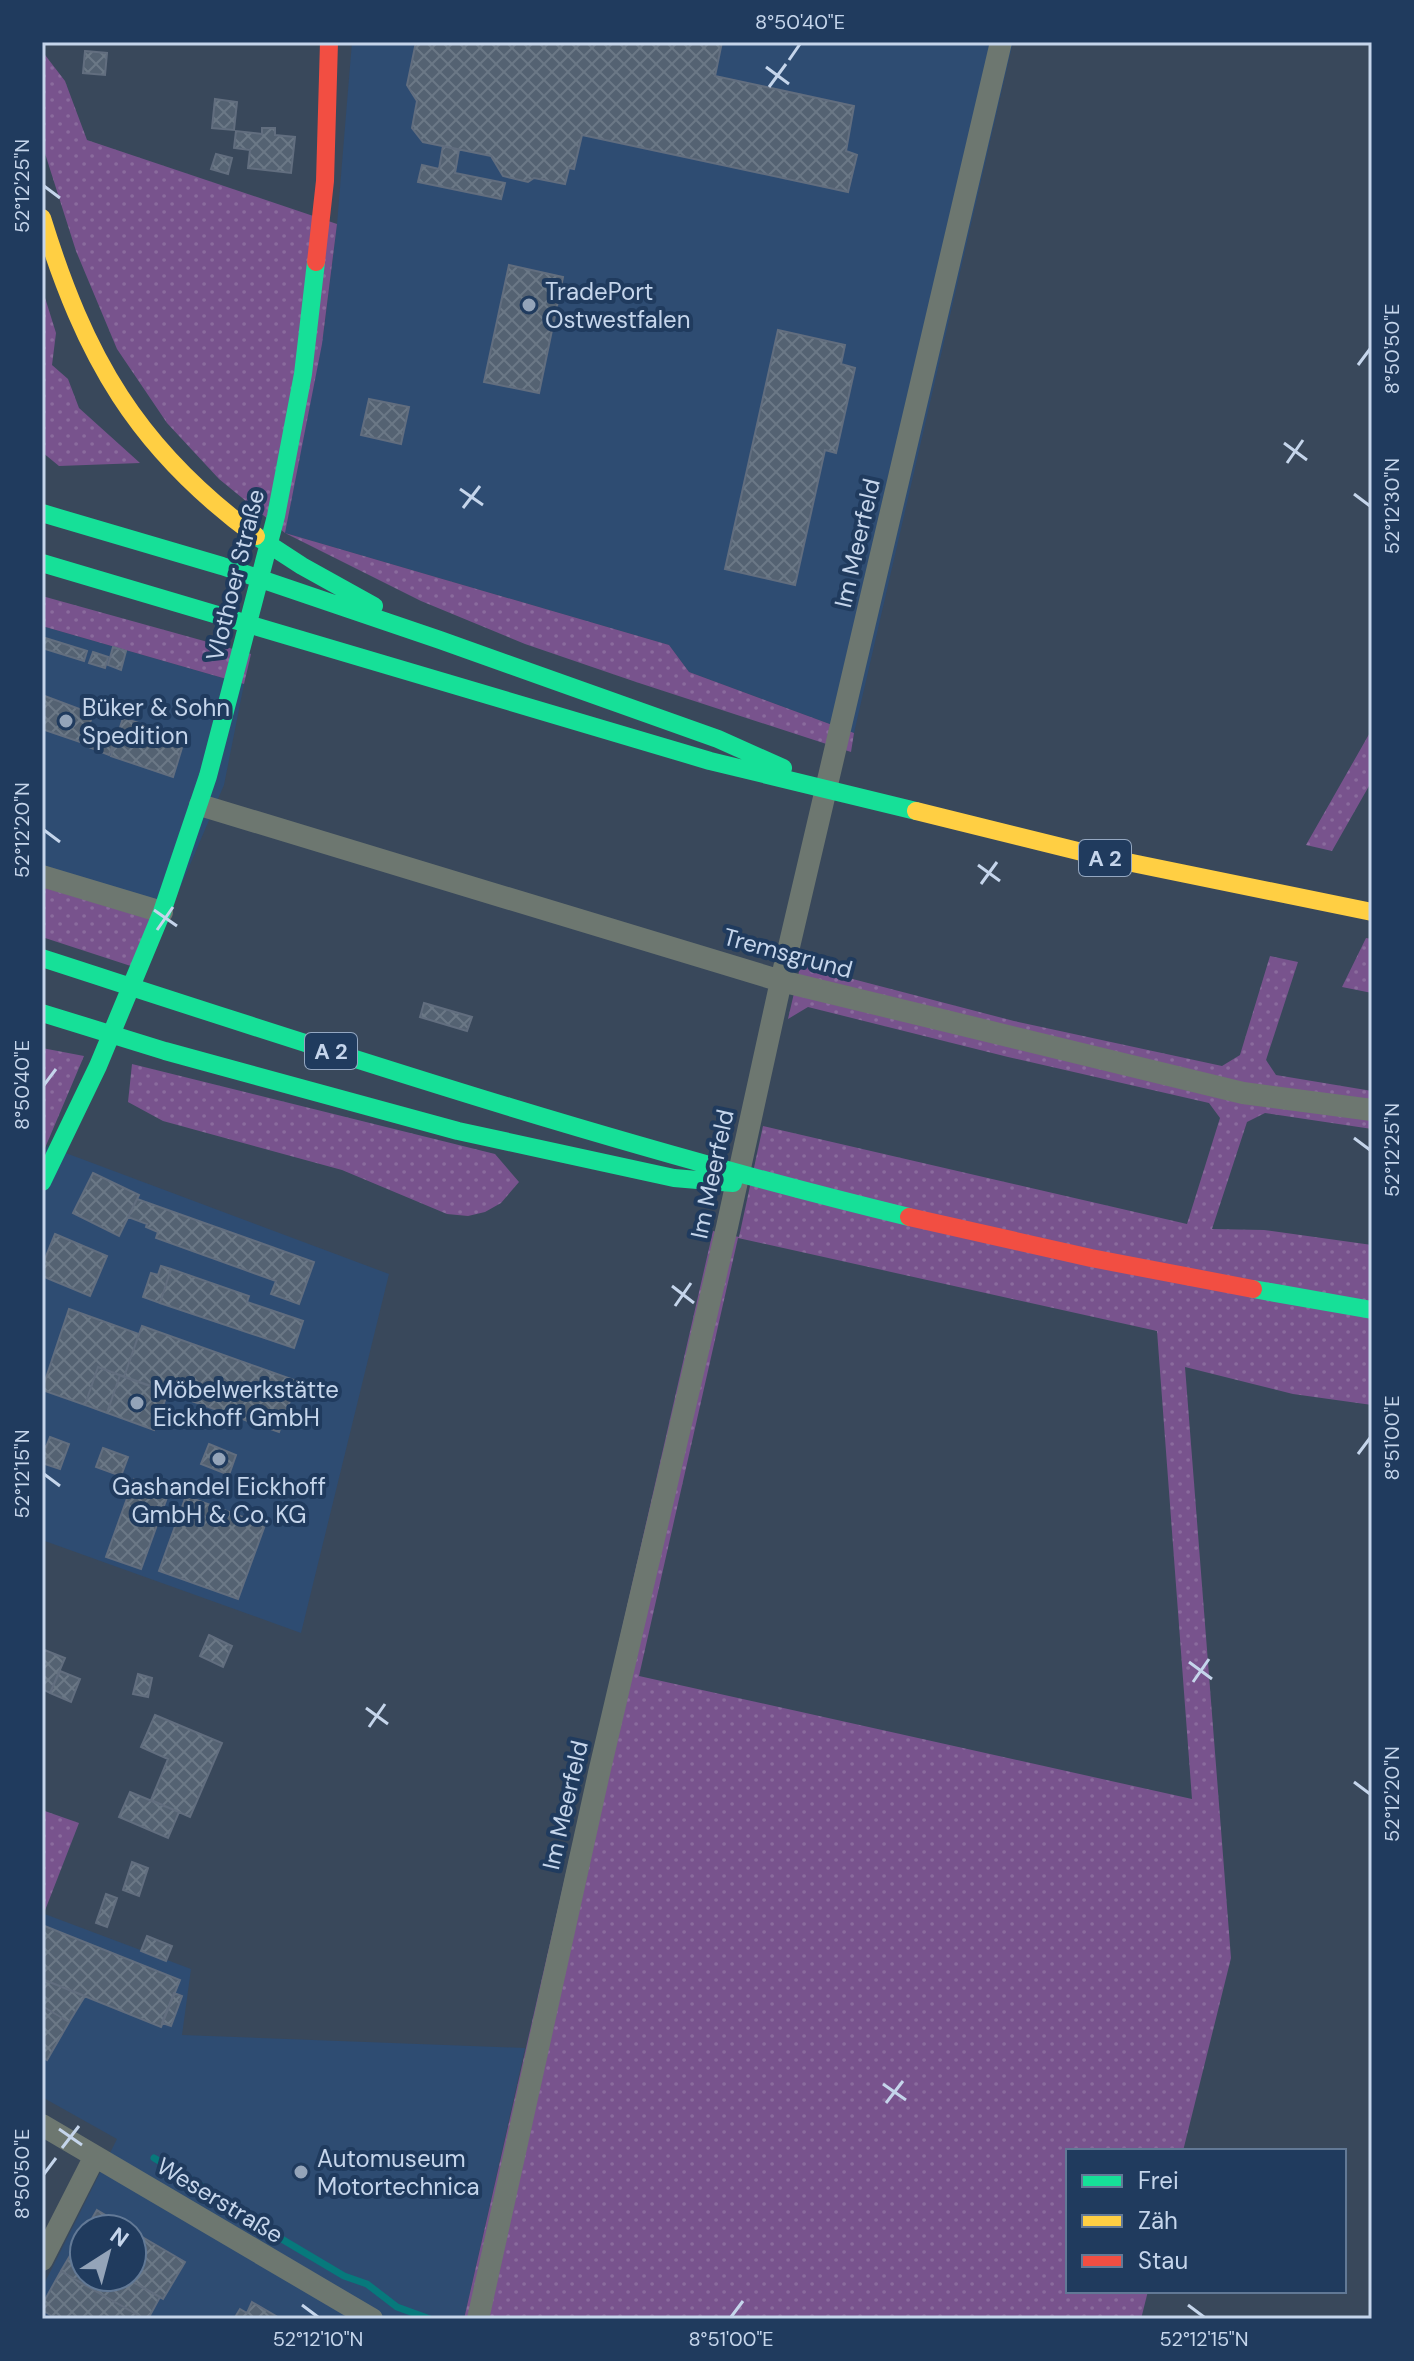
<svg xmlns="http://www.w3.org/2000/svg" width="1414" height="2361" font-family="'DM Sans',sans-serif">
  <style>
    .built { fill: #2e4c72; fill-rule: evenodd }
    .grass { fill: url(#grass-dots); fill-rule: evenodd }
    .lines { fill: none; stroke-linecap: round; stroke-linejoin: round }
    .stream { stroke: #07797c; stroke-width: 7 }
    .building { fill: url(#building-cross-hatch); stroke: #626e7f; stroke-width: 2 }
    .street { stroke: #6d7770; stroke-width: 22 }
    .fast { stroke: #16e098; stroke-width: 18 }
    .slow { stroke: #ffcf43; stroke-width: 18 }
    .jam { stroke: #f24e42; stroke-width: 18 }
    .ticks { fill: none; stroke: #c5d5eb; stroke-width: 3 }
    .poi-dot { fill: #94a4b9; stroke: #203b5e; stroke-width: 3 }
    .labels { text-anchor: middle; dominant-baseline: central; stroke-width: 8; stroke-linejoin: round; paint-order: stroke }
    .shield { fill: #203b5e; stroke: #94a7c1; stroke-width: 2 }
    .shield-label { font-size: 22px; font-weight: bold; fill: #c5d5eb }
    .poi-label { font-size: 24px; fill: #c5d5eb; stroke: #203b5e; text-anchor: start }
    .street-label { font-size: 24px; fill: #c5d5eb; stroke: #203b5e }
    .neatline { fill: none; stroke: #c5d5eb; stroke-width: 3 }
    .ticks-label { font-size: 20px; text-anchor: middle; fill: #c5d5eb }
  </style>
  <defs>
    <pattern id="grass-dots" width="8" height="8" patternUnits="userSpaceOnUse" patternTransform="scale(2)"><rect width="8" height="8" fill="#78538d"/><path d="M2 2h.1M6 6h.1" fill="none" stroke="#8a6b9d" stroke-width="1.8" stroke-linecap="round"/></pattern>
    <pattern id="building-cross-hatch" width="8" height="8" patternUnits="userSpaceOnUse" patternTransform="scale(2)"><rect width="8" height="8" fill="#546272"/><path d="M0 0l8 8M0 8l8-8" fill="none" stroke="#6b7886"/></pattern>
  </defs>
  <rect width="100%" height="100%" fill="#39485b"/>
  <path class="built" d="M 352,42 L 1013,42 L 854,733 L 689,672 L 669,645 L 285,533 L 324,330 L 337,224 Z
    M 42,626 L 244,684 L 224,785 L 166,921 L 42,882 Z
    M 47,1146 L 389,1274 L 301,1633 L 42,1540 L 42,1155 Z
    M 42,1913 L 191,1969 L 182,2035 L 525,2048 L 464,2319 L 42,2319 L 42,2288 L 117,2139 L 42,2097 ZM 84,2229 L 132,2229 L 132,2277 L 84,2277 Z"/>
  <path class="grass" d="M 42,51 L 65,81 L 87,140 L 337,224 L 322,344 L 285,533 L 669,645 L 689,672 L 854,733 L 851,752 L 636,682 L 525,644 L 421,601 L 285,533 L 219,479 L 167,423 L 117,349 L 76,251 L 42,144 Z
    M 42,288 L 56,333 L 52,365 L 68,379 L 79,408 L 140,463 L 59,466 L 42,452 Z
    M 42,596 L 251,654 L 244,684 L 42,626 Z
    M 1372,729 L 1372,782 L 1369,786 L 1332,851 L 1306,845 Z
    M 42,882 L 166,921 L 143,970 L 42,937 Z
    M 1366,938 L 1372,939 L 1372,993 L 1342,987 Z
    M 804,950 L 818,970 L 1014,1021 L 1222,1066 L 1240,1055 L 1270,956 L 1298,962 L 1266,1060 L 1276,1075 L 1372,1091 L 1372,1129 L 1265,1113 L 1247,1122 L 1212,1229 L 1264,1230 L 1372,1245 L 1372,1405 L 1293,1394 L 1185,1367 L 1231,1958 L 1183,2151 L 1068,2151 L 1068,2291 L 1148,2291 L 1141,2319 L 464,2319 L 713,1231 L 739,1237 L 763,1126 L 1187,1224 L 1220,1118 L 1209,1103 L 1008,1057 L 808,1007 L 788,1019 ZM 738,1238 L 1157,1331 L 1192,1799 L 639,1676 Z
    M 42,1048 L 84,1056 L 42,1155 Z
    M 132,1064 L 495,1154 L 519,1182 L 501,1203 L 485,1212 L 468,1216 L 447,1214 L 342,1170 L 163,1121 L 128,1102 Z
    M 42,1810 L 79,1823 L 44,1913 L 42,1913 Z"/>
  <g class="lines">
    <path class="stream" d="M 154,2158 L 235,2206 L 257,2225
      M 280,2238 L 344,2276 L 367,2284 L 397,2307 L 430,2319"/>
  </g>
  <path class="building" d="M 416,42 L 722,42 L 715,76 L 854,106 L 846,151 L 857,155 L 848,192 L 582,135 L 574,169 L 569,168 L 565,184 L 534,178 L 528,182 L 503,176 L 491,156 L 423,142 L 412,128 L 417,101 L 407,85 Z
    M 85,51 L 107,53 L 105,75 L 83,73 Z
    M 215,99 L 237,102 L 234,130 L 212,128 Z
    M 262,128 L 275,128 L 275,135 L 295,137 L 291,173 L 248,168 L 250,150 L 234,148 L 236,131 L 262,134 Z
    M 443,146 L 459,150 L 455,173 L 505,183 L 501,199 L 418,182 L 422,165 L 439,169 Z
    M 216,154 L 232,158 L 228,174 L 211,169 Z
    M 509,265 L 563,277 L 539,393 L 484,382 Z
    M 778,330 L 845,345 L 841,364 L 855,368 L 836,453 L 825,450 L 795,585 L 725,569 Z
    M 369,399 L 409,407 L 401,444 L 361,435 Z
    M 42,637 L 87,651 L 84,661 L 42,648 Z
    M 113,647 L 126,651 L 121,670 L 108,665 Z
    M 93,652 L 108,657 L 105,668 L 89,663 Z
    M 42,695 L 93,714 L 83,743 L 42,729 Z
    M 123,718 L 185,738 L 173,777 L 111,756 Z
    M 93,728 L 116,737 L 109,755 L 86,746 Z
    M 424,1003 L 472,1017 L 467,1031 L 420,1017 Z
    M 93,1173 L 139,1195 L 119,1236 L 73,1213 Z
    M 137,1199 L 314,1262 L 299,1304 L 271,1294 L 276,1281 L 156,1238 L 158,1232 L 146,1227 L 147,1224 L 128,1217 Z
    M 55,1234 L 107,1256 L 90,1296 L 42,1276 L 42,1266 Z
    M 161,1266 L 171,1269 L 160,1303 L 143,1297 L 151,1273 L 158,1275 Z
    M 171,1269 L 249,1296 L 247,1302 L 303,1321 L 294,1348 L 160,1303 Z
    M 69,1309 L 139,1334 L 124,1377 L 98,1367 L 85,1405 L 42,1390 Z
    M 142,1326 L 297,1381 L 279,1432 L 124,1377 Z
    M 98,1367 L 120,1375 L 107,1413 L 85,1405 Z
    M 120,1375 L 168,1392 L 154,1430 L 107,1413 Z
    M 50,1437 L 69,1444 L 60,1469 L 42,1463 L 42,1445 L 46,1447 Z
    M 209,1444 L 236,1455 L 229,1475 L 201,1464 Z
    M 103,1448 L 128,1457 L 121,1476 L 96,1467 Z
    M 134,1479 L 169,1492 L 141,1569 L 106,1557 Z
    M 186,1496 L 265,1525 L 238,1599 L 159,1571 Z
    M 209,1635 L 232,1646 L 223,1667 L 200,1656 Z
    M 42,1649 L 65,1658 L 50,1693 L 42,1689 Z
    M 60,1671 L 80,1679 L 71,1702 L 50,1693 Z
    M 138,1674 L 152,1678 L 148,1697 L 133,1694 Z
    M 155,1715 L 222,1743 L 190,1817 L 151,1800 L 168,1759 L 141,1747 Z
    M 130,1792 L 179,1812 L 168,1838 L 119,1817 Z
    M 132,1862 L 148,1868 L 139,1896 L 123,1890 Z
    M 106,1894 L 117,1898 L 107,1927 L 96,1923 Z
    M 42,1925 L 180,1980 L 161,2027 L 42,1979 Z
    M 147,1936 L 172,1946 L 166,1961 L 141,1951 Z
    M 42,1979 L 85,1996 L 69,2022 L 42,2006 Z
    M 174,1993 L 182,1996 L 171,2026 L 162,2023 Z
    M 42,2006 L 69,2022 L 47,2060 L 42,2057 Z
    M 97,2210 L 129,2229 L 86,2229 Z
    M 132,2231 L 185,2262 L 163,2299 L 124,2277 L 132,2277 Z
    M 84,2232 L 84,2277 L 87,2277 L 83,2284 L 61,2271 Z
    M 61,2271 L 83,2284 L 145,2319 L 57,2319 L 42,2310 L 42,2305 Z
    M 87,2277 L 124,2277 L 160,2297 L 148,2319 L 145,2319 L 83,2284 Z
    M 252,2302 L 281,2319 L 234,2319 L 240,2309 L 247,2313 Z"/>
  <g class="lines">
    <path class="street" d="M 200,805 L 781,981 L 1243,1093 L 1372,1110
      M 42,876 L 162,912
      M 42,2125 L 372,2319
      M 42,2260 L 95,2156
      M 478,2319 L 599,1773 L 727,1227 L 781,981 L 1001,42"/>
    <path class="fast" d="M 42,513 L 222,566 L 440,640 L 718,739 L 783,768
      M 256,536 L 302,566 L 374,606
      M 42,563 L 710,761 L 916,811
      M 42,958 C 329,1051 615,1146 909,1217
      M 42,1013 L 165,1051 L 458,1131 L 674,1178 L 733,1183
      M 42,1182 L 98,1066 L 162,912 L 208,776 L 276,516 L 303,374 L 316,262
      M 1253,1289 L 1372,1310"/>
    <path class="slow" d="M 42,218 C 85,357 136,448 256,536
      M 916,811 L 1098,856 L 1372,912"/>
    <path class="jam" d="M 316,262 L 325,181 L 329,42
      M 909,1217 L 1091,1258 L 1253,1289"/>
  </g>
  <path class="ticks" d="M 789,60 L 800,44M 766,67 L 789,84M 769,87 L 786,64M 44,186 L 60,198M 1358,365 L 1370,349M 1284,443 L 1307,460M 1287,463 L 1303,440M 460,489 L 483,505M 1354,494 L 1370,506M 463,508 L 480,486M 44,830 L 60,842M 978,865 L 1000,881M 981,884 L 997,862M 154,910 L 177,926M 157,930 L 173,907M 44,1085 L 56,1069M 1354,1138 L 1370,1150M 672,1286 L 694,1303M 675,1306 L 691,1283M 1358,1454 L 1370,1438M 44,1474 L 60,1486M 1189,1662 L 1212,1679M 1193,1682 L 1209,1659M 366,1708 L 388,1724M 369,1727 L 385,1704M 1354,1782 L 1370,1794M 883,2084 L 906,2100M 886,2103 L 903,2081M 59,2129 L 82,2145M 62,2148 L 79,2126M 44,2174 L 56,2158M 302,2305 L 318,2317M 1188,2305 L 1204,2317M 731,2317 L 743,2301"/>
  <g class="poi-dot">
    <circle cx="529" cy="305" r="8"/>
    <circle cx="66" cy="721" r="8"/>
    <circle cx="137" cy="1403" r="8"/>
    <circle cx="219" cy="1459" r="8"/>
    <circle cx="301" cy="2172" r="8"/>
  </g>
  <g class="labels">
    <g class="shield">
      <rect x="1079" y="840" width="52" height="36" rx="6"/>
      <rect x="305" y="1033" width="52" height="36" rx="6"/>
    </g>
    <g class="shield-label">
      <text x="1105" y="858">A 2</text>
      <text x="331" y="1051">A 2</text>
    </g>
    <g class="poi-label">
      <text x="545" y="291">TradePort<tspan x="545" dy="28">Ostwestfalen</tspan></text>
      <text x="82" y="707">Büker &amp; Sohn<tspan x="82" dy="28">Spedition</tspan></text>
      <text x="153" y="1389">Möbelwerkstätte<tspan x="153" dy="28">Eickhoff GmbH</tspan></text>
      <text x="219" y="1486" text-anchor="middle">Gashandel Eickhoff<tspan x="219" dy="28">GmbH &amp; Co. KG</tspan></text>
      <text x="317" y="2158">Automuseum<tspan x="317" dy="28">Motortechnica</tspan></text>
    </g>
    <g class="street-label">
      <text transform="translate(857 543) rotate(-77)">Im Meerfeld</text>
      <text transform="translate(235 575) rotate(-76)">Vlothoer Straße</text>
      <text transform="translate(788 953) rotate(15)">Tremsgrund</text>
      <text transform="translate(712 1174) rotate(-78)">Im Meerfeld</text>
      <text transform="translate(565 1805) rotate(-77)">Im Meerfeld</text>
      <text transform="translate(220 2200) rotate(31)">Weserstraße</text>
    </g>
  </g>
  <rect width="1414" height="2361" fill="none" stroke="#203b5e" stroke-width="88"/>
  <rect x="1066" y="2149" width="280" height="144" fill="#203b5e" stroke="#627996" stroke-width="2"/>
  <rect x="1082" y="2175" width="40" height="12" fill="#16e098" stroke="#627996" stroke-width="2"/>
  <text x="1138" y="2189" font-size="24" fill="#c5d5eb">Frei</text>
  <rect x="1082" y="2215" width="40" height="12" fill="#ffcf43" stroke="#627996" stroke-width="2"/>
  <text x="1138" y="2229" font-size="24" fill="#c5d5eb">Zäh</text>
  <rect x="1082" y="2255" width="40" height="12" fill="#f24e42" stroke="#627996" stroke-width="2"/>
  <text x="1138" y="2269" font-size="24" fill="#c5d5eb">Stau</text>
  <g transform="translate(108 2253) rotate(36)"><circle r="38" fill="#203b5e" stroke="#627996" stroke-width="2"/>
  <path d="M0-6L14 30L0 20L-14 30Z" fill="#94a4b9"/>
  <text y="-12" font-size="22" font-weight="bold" text-anchor="middle" fill="#c5d5eb">N</text>
  </g>
  <rect x="44" y="44" width="1326" height="2273" class="neatline"/>
  <g class="ticks-label">
    <text x="800" y="29">8°50'40"E</text>
    <text transform="translate(22 186) rotate(-90)" y="7">52°12'25"N</text>
    <text transform="translate(1392 349) rotate(-90)" y="7">8°50'50"E</text>
    <text transform="translate(1392 506) rotate(-90)" y="7">52°12'30"N</text>
    <text transform="translate(22 830) rotate(-90)" y="7">52°12'20"N</text>
    <text transform="translate(22 1085) rotate(-90)" y="7">8°50'40"E</text>
    <text transform="translate(1392 1150) rotate(-90)" y="7">52°12'25"N</text>
    <text transform="translate(1392 1438) rotate(-90)" y="7">8°51'00"E</text>
    <text transform="translate(22 1474) rotate(-90)" y="7">52°12'15"N</text>
    <text transform="translate(1392 1794) rotate(-90)" y="7">52°12'20"N</text>
    <text transform="translate(22 2174) rotate(-90)" y="7">8°50'50"E</text>
    <text x="318" y="2346">52°12'10"N</text>
    <text x="731" y="2346">8°51'00"E</text>
    <text x="1204" y="2346">52°12'15"N</text>
  </g>
</svg>
